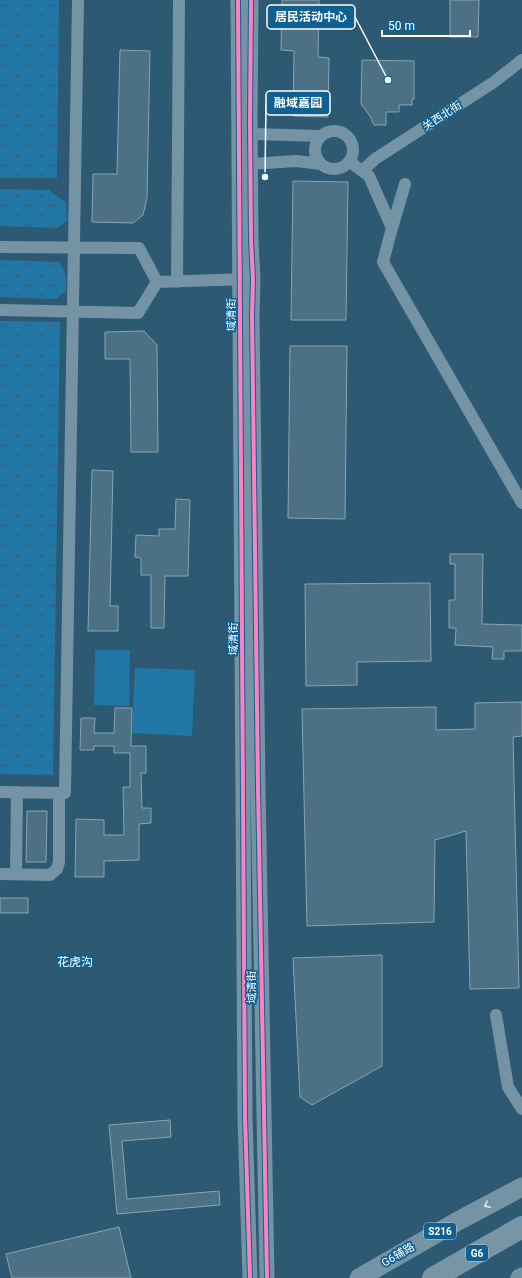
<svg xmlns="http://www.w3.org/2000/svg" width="522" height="1278" font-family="Roboto,'Noto Sans SC',sans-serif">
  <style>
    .grass { fill: url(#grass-tufts) }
    .garden { fill: #2177a5 }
    .building { fill: #4c7084; stroke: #89a4b4 }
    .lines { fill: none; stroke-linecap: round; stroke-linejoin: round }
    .minor { stroke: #7494a6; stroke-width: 12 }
    .tertiary { stroke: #7494a6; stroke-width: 15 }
    .primary { stroke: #7493a5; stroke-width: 19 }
    .motorway { stroke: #7895a6; stroke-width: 22 }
    .cycleway-casing { stroke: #106190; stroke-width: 6 }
    .cycleway { stroke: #ff80c0; stroke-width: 4 }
    .oneway { stroke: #e3e9ed }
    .labels { text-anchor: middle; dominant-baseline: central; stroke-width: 3.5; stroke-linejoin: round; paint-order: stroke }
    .shield { fill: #106190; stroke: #b7d0de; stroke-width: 1 }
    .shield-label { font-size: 10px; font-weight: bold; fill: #fff }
    .street-label { font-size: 11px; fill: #fff; stroke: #106190 }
    .neighbourhood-label { font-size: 12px; fill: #fff; stroke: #106190 }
    .leader { fill: none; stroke: #fff; stroke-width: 1.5 }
    .callout-dot { fill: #fff; stroke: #106190; stroke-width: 1.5 }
    .callout { fill: #106190; stroke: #fff; stroke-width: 1.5 }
    .callout-label { font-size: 12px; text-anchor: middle; font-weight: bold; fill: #fff }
  </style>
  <defs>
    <pattern id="grass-tufts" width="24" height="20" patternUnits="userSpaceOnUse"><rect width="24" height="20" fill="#2177a5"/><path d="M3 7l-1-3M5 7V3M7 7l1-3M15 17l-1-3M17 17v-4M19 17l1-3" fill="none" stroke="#395f74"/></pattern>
  </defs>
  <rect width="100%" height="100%" fill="#2d5973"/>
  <path class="grass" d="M 0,0 L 59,0 L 57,178 L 0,178 Z
    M 0,189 L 49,190 L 66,203 L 67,221 L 57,228 L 0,226 Z
    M 0,260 L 59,262 L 66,274 L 66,291 L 56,299 L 0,297 Z
    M 0,321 L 60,322 L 53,775 L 0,774 Z"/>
  <path class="garden" d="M 95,650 L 130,650 L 129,706 L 94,705 Z
    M 135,668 L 195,670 L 192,736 L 132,733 Z"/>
  <path class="building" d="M 282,0 L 319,0 L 318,57 L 329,58 L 328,117 L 293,116 L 294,51 L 281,50 Z
    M 450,0 L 479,0 L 478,37 L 450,37 Z
    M 120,50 L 150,51 L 147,198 L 143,215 L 133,223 L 92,222 L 93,174 L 117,174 Z
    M 362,60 L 414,61 L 414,99 L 412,99 L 412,105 L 399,105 L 399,112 L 386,112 L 386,125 L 374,125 L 370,116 L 361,104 Z
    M 293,181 L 348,182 L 346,320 L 291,320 Z
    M 144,331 L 157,345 L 158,452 L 131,452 L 130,359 L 105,359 L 105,332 Z
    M 290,346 L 347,346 L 345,519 L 288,518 Z
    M 92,470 L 113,471 L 110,606 L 118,606 L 118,631 L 88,631 Z
    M 176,499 L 190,500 L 188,576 L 165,576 L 164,628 L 151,628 L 151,575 L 141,575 L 141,558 L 135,557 L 136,535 L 159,536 L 159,529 L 175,529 Z
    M 450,554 L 483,554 L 482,624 L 522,625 L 522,651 L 504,651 L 504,659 L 492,659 L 493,647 L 455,645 L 456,628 L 449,628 L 449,600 L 455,600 L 455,564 L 450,564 Z
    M 430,583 L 431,661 L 357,662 L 357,685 L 306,686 L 305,584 Z
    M 522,702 L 522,736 L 513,737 L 519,988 L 470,989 L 466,831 L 435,840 L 434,922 L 307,926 L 302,709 L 436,707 L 436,730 L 475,729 L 475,703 Z
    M 115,708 L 132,708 L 131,746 L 146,746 L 146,773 L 141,773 L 142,808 L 151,808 L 151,823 L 139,824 L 139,860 L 104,861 L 104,877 L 75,877 L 76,819 L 104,820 L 104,835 L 124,835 L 123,787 L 130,787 L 130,753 L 114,753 L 114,746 L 94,746 L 94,750 L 80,750 L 81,718 L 95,718 L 94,733 L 114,733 Z
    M 27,811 L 47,811 L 46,862 L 26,862 Z
    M 0,898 L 28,898 L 28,913 L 0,913 Z
    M 382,955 L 382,1066 L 312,1105 L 300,1097 L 293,958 Z
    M 170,1120 L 171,1137 L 122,1141 L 127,1199 L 219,1191 L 220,1205 L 117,1214 L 109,1125 Z
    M 119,1227 L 131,1278 L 12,1278 L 6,1254 Z"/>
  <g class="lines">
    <path class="minor" d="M315 150a19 19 0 1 1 38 0a19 19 0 1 1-38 0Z
      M 250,134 L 320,136
      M 350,162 L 369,176 L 392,228 L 383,262 L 522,503
      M 250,164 L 296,161 L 321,164
      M 362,171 L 375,159 L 494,82 L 522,60
      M 392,228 L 405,184
      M 0,247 L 139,248 L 157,282
      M 157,282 L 248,279
      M 177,282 L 179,0
      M 0,310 L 138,313 L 157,282
      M 0,792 L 65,793 L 78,0
      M 0,874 L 50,875 L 57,869 L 59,862 L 59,793
      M 16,874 L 17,792
      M 496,1015 L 508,1087 L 522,1109"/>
    <path class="tertiary" d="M 238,0 L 245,1117 L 250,1278
      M 251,0 L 250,122 L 251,240 L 253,279 L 252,316 L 258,787 L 267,1278"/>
    <path class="primary" d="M 359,1278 L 458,1221 L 522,1187
      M 520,1278 L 522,1277"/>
    <path class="motorway" d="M 433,1278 L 522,1227"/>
    <g class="cycleway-casing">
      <path id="cycleway" d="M 238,0 L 245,1117 L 250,1278
        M 251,0 L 250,122 L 251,240 L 253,279 L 252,316 L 258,787 L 267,1278"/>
    </g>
    <use href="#cycleway" class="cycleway"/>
  </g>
  <defs><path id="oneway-chevron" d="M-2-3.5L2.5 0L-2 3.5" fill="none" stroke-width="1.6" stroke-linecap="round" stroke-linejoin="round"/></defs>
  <use class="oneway" href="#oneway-chevron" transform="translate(487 1205) rotate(153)"/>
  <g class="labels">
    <g class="shield">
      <rect x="424" y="1223" width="32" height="16" rx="3"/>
      <rect x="466" y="1245" width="22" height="16" rx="3"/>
    </g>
    <g class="shield-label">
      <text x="440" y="1231">S216</text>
      <text x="477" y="1253">G6</text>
    </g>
    <g class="street-label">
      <text transform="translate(442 116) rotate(-33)">关西北街</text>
      <text transform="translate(231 315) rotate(-90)">域清街</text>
      <text transform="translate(233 639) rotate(-90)">域清街</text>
      <text transform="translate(252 987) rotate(-91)">域清街</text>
      <text transform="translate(398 1255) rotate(-30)">G6辅路</text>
    </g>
    <g class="neighbourhood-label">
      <text x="75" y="962">花虎沟</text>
    </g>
  </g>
  <path class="leader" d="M388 80L355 17M265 177L266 103"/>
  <g class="callout-dot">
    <circle cx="388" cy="80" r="4"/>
    <circle cx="265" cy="177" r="4"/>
  </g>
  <g class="callout">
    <rect x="267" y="5" width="88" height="24" rx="4"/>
    <rect x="266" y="91" width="64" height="24" rx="4"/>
  </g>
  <g class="callout-label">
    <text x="311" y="21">居民活动中心</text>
    <text x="298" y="107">融域嘉园</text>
  </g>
  <path d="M382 30v6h88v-6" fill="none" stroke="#ffffff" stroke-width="2"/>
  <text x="388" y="30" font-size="12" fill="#ffffff" stroke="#106190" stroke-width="3" paint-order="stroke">50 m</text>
</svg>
